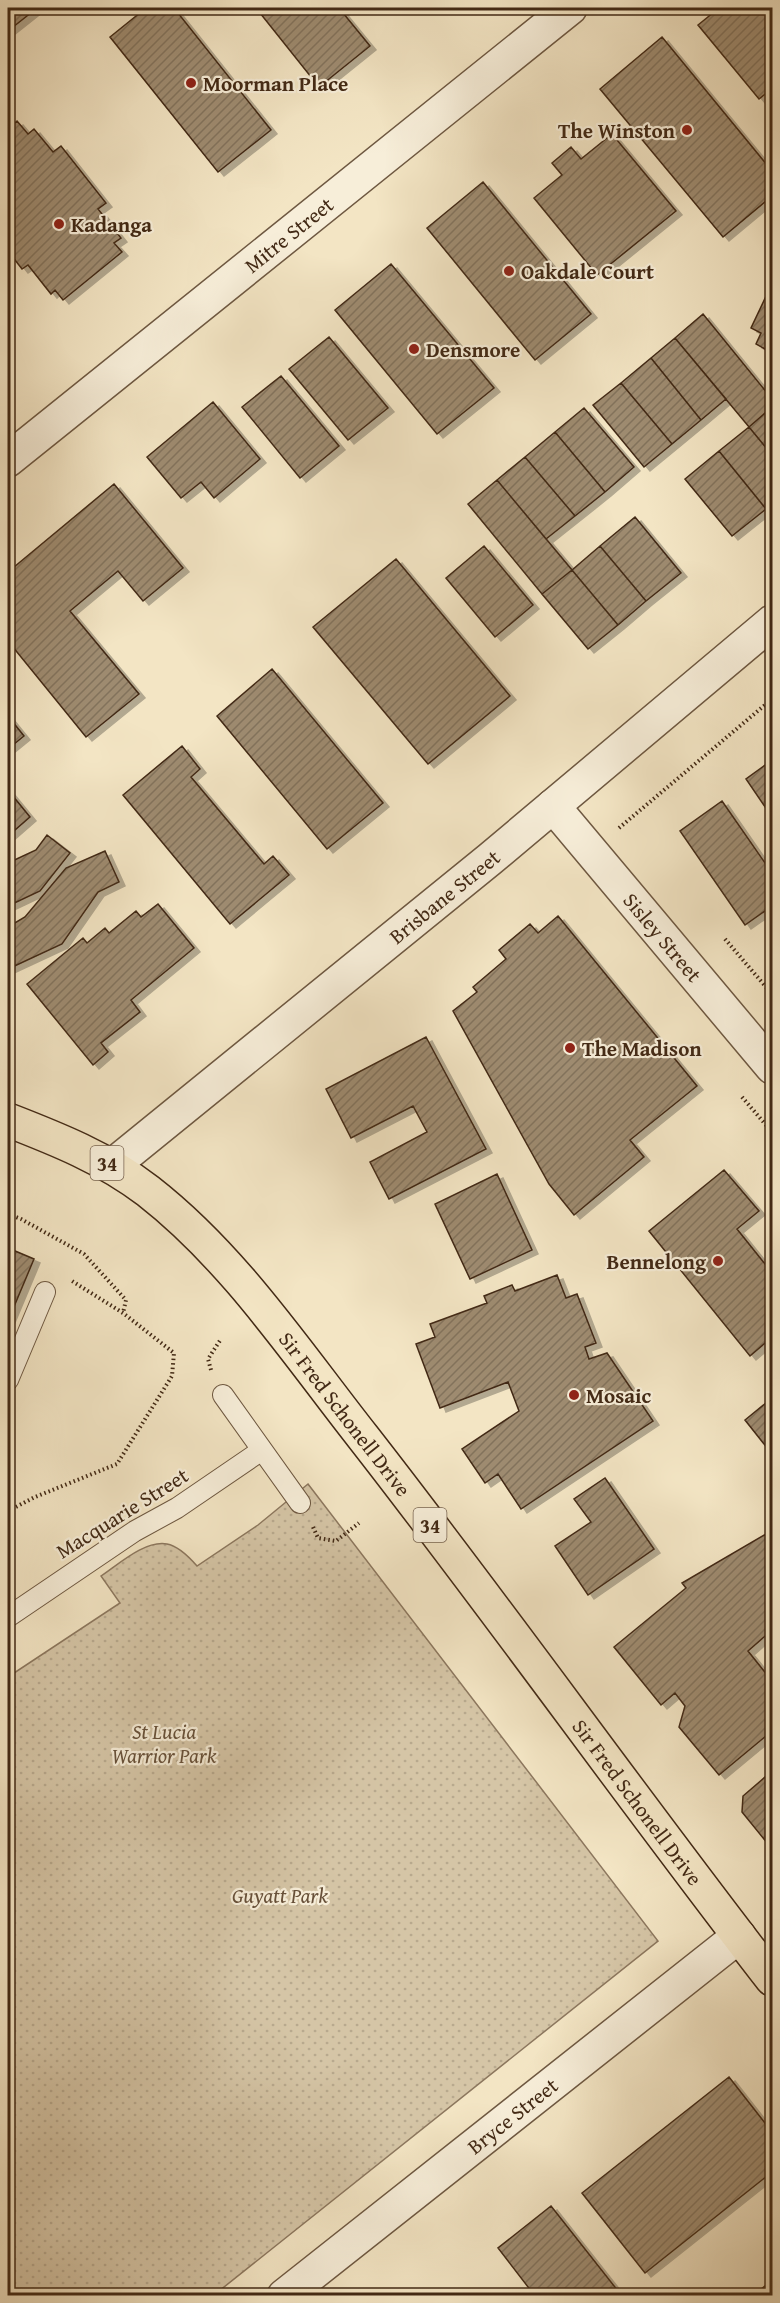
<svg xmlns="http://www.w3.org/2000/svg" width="780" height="2303" font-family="'Gentium Book Plus',serif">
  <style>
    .park { fill: url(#park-dots); stroke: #8c775e; stroke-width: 1.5 }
    .building { fill: url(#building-hatch); stroke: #422915; stroke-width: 1.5; filter: url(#shadow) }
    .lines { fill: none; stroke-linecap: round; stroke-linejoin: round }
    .service-casing { stroke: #6e5841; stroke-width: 22 }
    .minor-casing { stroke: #6e5841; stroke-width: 36 }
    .primary-casing { stroke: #422915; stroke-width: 36 }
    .path { stroke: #422915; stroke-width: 4; stroke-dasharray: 1.5 3; stroke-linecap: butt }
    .service { stroke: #f7eed9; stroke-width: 20 }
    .minor { stroke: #f7eed9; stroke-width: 33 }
    .primary { stroke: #f3e5c4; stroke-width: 33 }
    .poi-dot { fill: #8f2418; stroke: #f7eed9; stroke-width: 2 }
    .labels { text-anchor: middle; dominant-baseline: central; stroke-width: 4.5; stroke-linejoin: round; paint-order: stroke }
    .shield { fill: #f7eed9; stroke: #786450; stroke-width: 1.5 }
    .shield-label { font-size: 20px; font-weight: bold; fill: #422915 }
    .poi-label { font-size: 21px; font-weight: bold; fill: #422915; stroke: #f7eed9; text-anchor: start }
    .street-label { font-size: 21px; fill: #422915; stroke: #f7eed9 }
    .park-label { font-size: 21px; font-style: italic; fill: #675039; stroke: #f7eed9 }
  </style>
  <defs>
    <pattern id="park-dots" width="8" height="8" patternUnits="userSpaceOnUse" patternTransform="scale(1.5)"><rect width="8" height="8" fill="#d5c5a6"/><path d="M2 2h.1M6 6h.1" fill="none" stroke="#b8a98e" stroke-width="1.8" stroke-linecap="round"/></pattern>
    <pattern id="building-hatch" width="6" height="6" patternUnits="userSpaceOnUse" patternTransform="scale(1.5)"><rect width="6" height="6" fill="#9e8b70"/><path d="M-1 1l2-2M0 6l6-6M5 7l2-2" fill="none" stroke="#82725b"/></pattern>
    <filter id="shadow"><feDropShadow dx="6" dy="4" stdDeviation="0" flood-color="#0004"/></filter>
  </defs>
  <rect width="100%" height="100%" fill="#f3e5c4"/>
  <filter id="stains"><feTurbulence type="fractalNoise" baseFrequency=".00333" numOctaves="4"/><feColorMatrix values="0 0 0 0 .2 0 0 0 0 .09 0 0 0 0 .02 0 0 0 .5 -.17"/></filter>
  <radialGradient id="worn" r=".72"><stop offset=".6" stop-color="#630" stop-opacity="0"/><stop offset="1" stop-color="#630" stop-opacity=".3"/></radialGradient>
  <path class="park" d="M 308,1484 L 658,1941 L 214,2295 L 8,2296 L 8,1677 L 120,1603 L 101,1576 C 119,1564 145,1540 167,1544 C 179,1546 190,1558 197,1566 L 258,1525 Z"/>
  <path class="building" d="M 8,8 L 37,8 L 8,31 Z
    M 146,8 L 174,8 L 271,130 L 218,172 L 110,37 Z
    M 256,8 L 339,8 L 370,46 L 319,87 Z
    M 719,8 L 772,8 L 772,95 L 769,91 L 759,99 L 698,25 Z
    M 662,37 L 772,171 L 772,196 L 723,237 L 600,89 Z
    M 17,121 L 28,134 L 34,129 L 53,152 L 61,146 L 106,203 L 98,209 L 121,238 L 114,243 L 122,252 L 63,300 L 55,290 L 51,294 L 28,265 L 22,269 L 8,251 L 8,129 Z
    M 612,134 L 676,211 L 597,275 L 534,198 L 562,175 L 552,163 L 571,147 L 581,159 Z
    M 483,182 L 591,314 L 535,360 L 427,228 Z
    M 391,264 L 494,388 L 437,434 L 335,310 Z
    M 768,292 L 772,294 L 772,353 L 756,344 L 761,333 L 751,328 Z
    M 703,314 L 772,399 L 772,407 L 749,427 L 675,338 Z
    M 329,337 L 388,408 L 348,440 L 289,369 Z
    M 675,338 L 726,399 L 701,420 L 651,358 Z
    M 651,358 L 701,420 L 672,444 L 621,383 Z
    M 281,376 L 339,446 L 300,478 L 242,407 Z
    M 621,383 L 672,444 L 644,467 L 593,405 Z
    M 213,402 L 260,459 L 214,498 L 201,482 L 181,498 L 147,457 Z
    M 772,407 L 772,455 L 749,427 Z
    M 584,408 L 634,467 L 605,492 L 555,432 Z
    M 749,427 L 772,455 L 772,504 L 766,509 L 719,451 Z
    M 555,432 L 605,492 L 575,516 L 525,457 Z
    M 719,451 L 766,509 L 732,536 L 685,479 Z
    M 525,457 L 575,516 L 546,539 L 497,480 Z
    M 497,480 L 572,570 L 542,594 L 468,504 Z
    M 114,484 L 183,568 L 143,601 L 118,571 L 70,611 L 139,694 L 86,737 L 8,641 L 8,572 Z
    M 635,517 L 681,573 L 646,601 L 600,546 Z
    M 484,546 L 533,605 L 495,637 L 446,578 Z
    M 600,546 L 646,601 L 618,625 L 572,570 Z
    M 396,559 L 510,696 L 428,764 L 313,627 Z
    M 572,570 L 618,625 L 588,649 L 542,594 Z
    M 272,669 L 383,803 L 327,849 L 217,716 Z
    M 8,716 L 24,736 L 8,749 Z
    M 182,746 L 200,769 L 191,777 L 264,864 L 273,856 L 289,875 L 230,924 L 123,795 Z
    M 772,760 L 772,817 L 746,779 Z
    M 8,790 L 30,817 L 8,836 Z
    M 722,801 L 772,873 L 772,906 L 745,925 L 680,831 Z
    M 47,835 L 70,853 L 40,891 L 8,906 L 8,863 L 36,850 Z
    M 105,851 L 119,882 L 98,892 L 62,944 L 8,969 L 8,927 L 25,917 L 66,868 Z
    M 158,904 L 194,948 L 131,1000 L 140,1012 L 101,1043 L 108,1052 L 93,1065 L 27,984 L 83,938 L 87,943 L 105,928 L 109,933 L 136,911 L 141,917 Z
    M 558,916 L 697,1086 L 630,1140 L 644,1157 L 574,1215 L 549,1184 L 453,1011 L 477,992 L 473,987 L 506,959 L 499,950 L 530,924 L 538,933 Z
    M 426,1037 L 486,1149 L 389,1199 L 370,1162 L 427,1132 L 413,1106 L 351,1138 L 326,1089 Z
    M 724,1170 L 759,1211 L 737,1229 L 765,1264 L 772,1258 L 772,1337 L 750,1356 L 649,1231 Z
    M 497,1174 L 532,1250 L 470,1279 L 435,1204 Z
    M 8,1248 L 34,1259 L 8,1321 Z
    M 557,1275 L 566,1298 L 577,1294 L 596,1343 L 585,1347 L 589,1359 L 607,1353 L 653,1421 L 521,1509 L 498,1474 L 485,1483 L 462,1449 L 519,1411 L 508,1382 L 440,1408 L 416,1344 L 435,1337 L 430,1324 L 487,1303 L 484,1296 L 512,1285 L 515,1291 Z
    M 772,1398 L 772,1454 L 745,1420 Z
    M 605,1478 L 654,1549 L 588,1595 L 555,1546 L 591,1522 L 574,1499 Z
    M 766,1534 L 772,1542 L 772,1630 L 748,1651 L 772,1681 L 772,1731 L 719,1775 L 679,1727 L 685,1706 L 675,1693 L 661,1705 L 614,1647 L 686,1588 L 682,1583 Z
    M 772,1771 L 772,1849 L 742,1812 L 743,1796 Z
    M 729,2077 L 772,2132 L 772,2172 L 645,2273 L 582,2193 Z
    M 551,2206 L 622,2296 L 535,2296 L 498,2248 Z
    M 772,2280 L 772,2296 L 753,2296 Z"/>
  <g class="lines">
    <g class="service-casing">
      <path id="service" d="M 8,1380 L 45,1292
        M 223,1395 L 300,1503
        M 8,1617 L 135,1531 L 177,1508 L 262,1450"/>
    </g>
    <g class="minor-casing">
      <g id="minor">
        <path id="s1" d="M 8,460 L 570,8"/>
        <path id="s2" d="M 553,806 L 772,1067"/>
        <path id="s3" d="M 112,1166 L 490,859 L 772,622"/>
        <path id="s4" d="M 284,2296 L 739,1936"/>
      </g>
    </g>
    <g class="primary-casing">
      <g id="primary">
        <path id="s5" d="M 8,1120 C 57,1139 105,1158 148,1191 C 234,1258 296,1352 363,1437 C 502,1615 633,1800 772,1979"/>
      </g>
    </g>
    <path class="path" d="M 619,828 L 772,699
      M 725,939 L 772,994
      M 742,1097 L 772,1132
      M 8,1214 L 21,1219 L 84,1254 L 126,1300 L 123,1313
      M 211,1370 L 208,1359 L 221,1339
      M 8,1511 L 35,1497 L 117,1464 L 172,1376 L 174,1353 L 123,1313 L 72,1281
      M 313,1527 L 318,1538 L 336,1541 L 359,1523"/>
    <use href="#service" class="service"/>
    <use href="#minor" class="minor"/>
    <use href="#primary" class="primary"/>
  </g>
  <g class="poi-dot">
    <circle cx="191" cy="83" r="6"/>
    <circle cx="687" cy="130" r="6"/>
    <circle cx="59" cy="224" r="6"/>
    <circle cx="509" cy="271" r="6"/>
    <circle cx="414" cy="349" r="6"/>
    <circle cx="570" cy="1048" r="6"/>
    <circle cx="718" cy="1261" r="6"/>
    <circle cx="574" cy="1395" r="6"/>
  </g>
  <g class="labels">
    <g class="shield">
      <rect x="90.5" y="1146" width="33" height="34" rx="4.5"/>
      <rect x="413.5" y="1508" width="33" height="34" rx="4.5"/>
    </g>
    <g class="shield-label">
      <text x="107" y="1163">34</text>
      <text x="430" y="1525">34</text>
    </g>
    <g class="poi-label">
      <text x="203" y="83">Moorman Place</text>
      <text x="675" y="130" text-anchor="end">The Winston</text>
      <text x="71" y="224">Kadanga</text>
      <text x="521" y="271">Oakdale Court</text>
      <text x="426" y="349">Densmore</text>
      <text x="582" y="1048">The Madison</text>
      <text x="706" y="1261" text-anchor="end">Bennelong</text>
      <text x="586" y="1395">Mosaic</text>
    </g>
    <g class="street-label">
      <text stroke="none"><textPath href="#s1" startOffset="360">Mitre Street</textPath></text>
      <text stroke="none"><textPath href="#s3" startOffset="428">Brisbane Street</textPath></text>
      <text stroke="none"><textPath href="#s2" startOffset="171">Sisley Street</textPath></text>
      <text stroke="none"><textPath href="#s5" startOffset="456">Sir Fred Schonell Drive</textPath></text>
      <text transform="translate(122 1513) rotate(-32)">Macquarie Street</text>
      <text stroke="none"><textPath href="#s5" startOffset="942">Sir Fred Schonell Drive</textPath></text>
      <text stroke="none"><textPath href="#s4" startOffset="291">Bryce Street</textPath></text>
    </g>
    <g class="park-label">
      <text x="164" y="1731">St Lucia<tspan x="164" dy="24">Warrior Park</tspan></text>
      <text x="280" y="1895">Guyatt Park</text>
    </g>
  </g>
  <rect width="780" height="2303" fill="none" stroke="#f3e5c4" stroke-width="30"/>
  <rect x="9" y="9" width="762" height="2285" fill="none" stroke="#422915" stroke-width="3"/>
  <rect x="15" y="15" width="750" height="2273" fill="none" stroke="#422915" stroke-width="1.5"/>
  <rect width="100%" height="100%" filter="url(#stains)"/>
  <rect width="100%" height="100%" fill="url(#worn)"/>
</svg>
